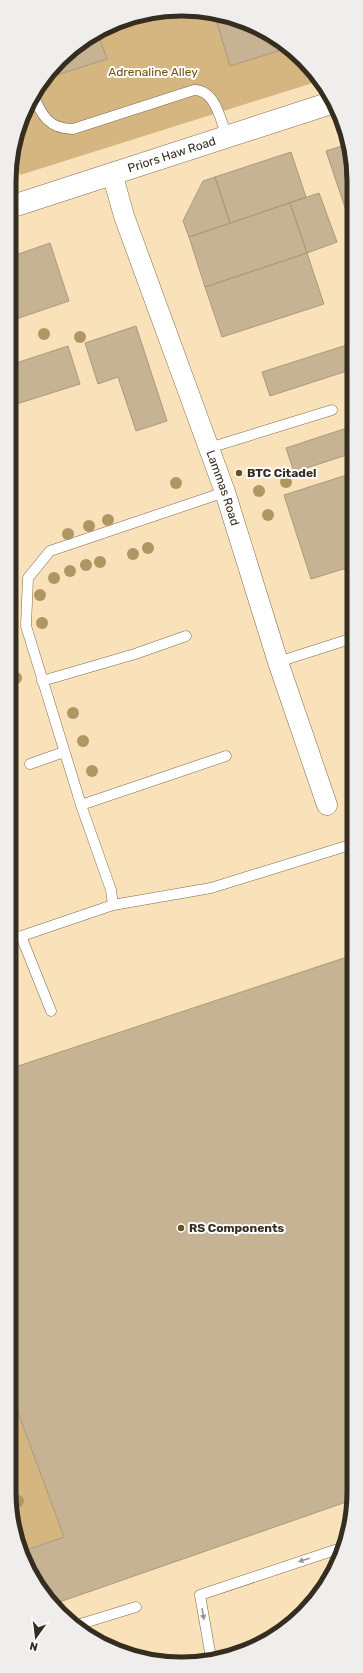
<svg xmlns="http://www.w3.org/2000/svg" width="363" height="1673" font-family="Rubik,sans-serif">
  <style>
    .built { fill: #f9e1b9 }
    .green { fill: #d5b580 }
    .building { fill: #c6b393; stroke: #ac997a }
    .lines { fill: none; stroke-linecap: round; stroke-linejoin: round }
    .service-casing { stroke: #7e6c4e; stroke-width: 11 }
    .minor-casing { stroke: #7e6c4e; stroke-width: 21 }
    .tertiary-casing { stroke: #7e6c4e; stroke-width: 23 }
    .service { stroke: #fff; stroke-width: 10 }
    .minor { stroke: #fff; stroke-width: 20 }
    .tertiary { stroke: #fff; stroke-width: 22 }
    .tree { fill: #b09663 }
    .oneway { fill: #9a9690 }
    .poi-dot { fill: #6b5122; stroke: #fff; stroke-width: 1.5 }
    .labels { text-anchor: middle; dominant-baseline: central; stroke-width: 4; stroke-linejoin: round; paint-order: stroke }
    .park-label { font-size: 12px; fill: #725109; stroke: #fff }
    .street-label { font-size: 12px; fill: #342d20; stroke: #fff }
    .poi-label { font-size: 12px; font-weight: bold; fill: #342d20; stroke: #fff; text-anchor: start }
    .rim { fill: none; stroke: #342d20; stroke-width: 5 }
  </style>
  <rect width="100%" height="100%" fill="#fcebd1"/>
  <path class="built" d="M 204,11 L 258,27 L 304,60 L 336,105 L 353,159 L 352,1514 L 331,1578 L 287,1628 L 252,1647 L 210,1658 L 170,1664 L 105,1646 L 52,1605 L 22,1557 L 9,1491 L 11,159 L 32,95 L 77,45 L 137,15 Z"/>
  <path class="green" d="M 204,11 L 258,27 L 304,60 L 319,81 L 20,175 L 13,151 L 32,95 L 77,45 L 137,15 Z
    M 9,1388 L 64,1537 L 21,1552 L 9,1491 Z"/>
  <path class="building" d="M 214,13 L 258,27 L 288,48 L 230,66 Z
    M 98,34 L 107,59 L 47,78 L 77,45 Z
    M 348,144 L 353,159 L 353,231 L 326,151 Z
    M 291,152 L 306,197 L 230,223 L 215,177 Z
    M 215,177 L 230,223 L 189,237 L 183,221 L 203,181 Z
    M 319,193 L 337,242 L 307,253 L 290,203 Z
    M 290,203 L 307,253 L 205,287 L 189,237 Z
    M 50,243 L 69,301 L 10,321 L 10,257 Z
    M 307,253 L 324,304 L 222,337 L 205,287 Z
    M 136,326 L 167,421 L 136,431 L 118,377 L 98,384 L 85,343 Z
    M 353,343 L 353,369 L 270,396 L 262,372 Z
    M 68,346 L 80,384 L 10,406 L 10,365 Z
    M 353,426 L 353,453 L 294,472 L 286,448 Z
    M 353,473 L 353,566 L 311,579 L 284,495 Z
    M 353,955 L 352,1500 L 51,1605 L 22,1557 L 21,1552 L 64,1537 L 9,1388 L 9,1069 Z"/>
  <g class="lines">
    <g class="service-casing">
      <path id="service" d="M 33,94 C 41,115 49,129 73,129 L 194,90 C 216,90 220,120 227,136
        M 209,448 L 332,410
        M 278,662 L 353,638
        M 42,681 L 135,654 L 186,636
        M 30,764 L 64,752
        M 81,805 L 226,756
        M 113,905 L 211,888 L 353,844
        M 21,936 L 51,1011
        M 10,940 L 113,905 L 111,890 L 81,805 L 26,626 L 28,578 L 50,551 L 225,492
        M 77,1625 L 136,1607
        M 211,1658 L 200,1595 L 341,1548"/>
    </g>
    <g class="minor-casing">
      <g id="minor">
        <path id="s1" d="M 112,173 L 124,216 L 225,492 L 278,662 L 327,805"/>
      </g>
    </g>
    <g class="tertiary-casing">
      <g id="tertiary">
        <path id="s2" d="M 10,207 L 334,102"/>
      </g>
    </g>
    <use href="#service" class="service"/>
    <use href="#minor" class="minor"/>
    <use href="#tertiary" class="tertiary"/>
  </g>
  <g class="tree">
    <circle cx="44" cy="334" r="6"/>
    <circle cx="80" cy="337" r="6"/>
    <circle cx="286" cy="482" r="6"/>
    <circle cx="176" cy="483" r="6"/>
    <circle cx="259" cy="491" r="6"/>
    <circle cx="268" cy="515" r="6"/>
    <circle cx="108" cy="520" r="6"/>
    <circle cx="89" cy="526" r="6"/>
    <circle cx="68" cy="534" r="6"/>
    <circle cx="148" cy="548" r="6"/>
    <circle cx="133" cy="554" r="6"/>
    <circle cx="100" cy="562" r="6"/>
    <circle cx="86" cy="565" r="6"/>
    <circle cx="70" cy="571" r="6"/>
    <circle cx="54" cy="578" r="6"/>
    <circle cx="40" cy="595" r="6"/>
    <circle cx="42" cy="623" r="6"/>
    <circle cx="16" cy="678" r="6"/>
    <circle cx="73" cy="713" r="6"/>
    <circle cx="83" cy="741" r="6"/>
    <circle cx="92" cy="771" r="6"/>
    <circle cx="18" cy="1501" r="6"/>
  </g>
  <defs><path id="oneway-solid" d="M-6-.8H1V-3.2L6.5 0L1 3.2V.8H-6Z"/></defs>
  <g class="oneway">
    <use href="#oneway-solid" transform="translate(304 1560) rotate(162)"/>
    <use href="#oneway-solid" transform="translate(203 1614) rotate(80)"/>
  </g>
  <g class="poi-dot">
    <circle cx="239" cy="473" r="4"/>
    <circle cx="181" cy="1228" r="4"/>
  </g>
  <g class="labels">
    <g class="park-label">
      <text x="153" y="72">Adrenaline Alley</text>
    </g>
    <g class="street-label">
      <text stroke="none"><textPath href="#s2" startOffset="170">Priors Haw Road</textPath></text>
      <text stroke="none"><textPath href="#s1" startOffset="334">Lammas Road</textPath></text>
    </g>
    <g class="poi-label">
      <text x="247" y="473">BTC Citadel</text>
      <text x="189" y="1228">RS Components</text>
    </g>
  </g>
  <path d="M0 0H363V1673H0ZM181 16H182A165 165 0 0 1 347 181V1492A165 165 0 0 1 182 1657H181A165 165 0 0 1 16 1492V181A165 165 0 0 1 181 16Z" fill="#efeeed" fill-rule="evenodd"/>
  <path class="rim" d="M181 16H182A165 165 0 0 1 347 181V1492A165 165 0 0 1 182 1657H181A165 165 0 0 1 16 1492V181A165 165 0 0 1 181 16Z"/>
  <g transform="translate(36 1637) rotate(194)" stroke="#ffffff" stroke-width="3" paint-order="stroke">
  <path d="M0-3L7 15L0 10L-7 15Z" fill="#342d20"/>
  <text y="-6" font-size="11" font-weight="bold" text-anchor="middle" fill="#342d20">N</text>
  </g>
</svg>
